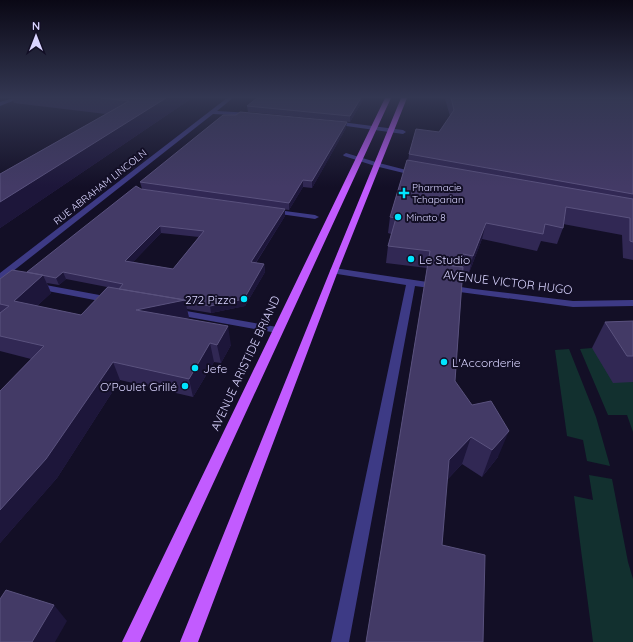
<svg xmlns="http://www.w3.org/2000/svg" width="633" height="642" font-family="Quicksand,sans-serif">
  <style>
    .green { fill: #12302f }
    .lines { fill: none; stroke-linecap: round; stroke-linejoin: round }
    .minor { fill: #3d3a85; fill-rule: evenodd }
    .major { fill: #c25bff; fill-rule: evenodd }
    .wall { fill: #312854; fill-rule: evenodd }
    .shaded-wall { fill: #1d163a }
    .building { fill: #433a66; stroke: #5a527e; fill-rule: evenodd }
    .poi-dot { fill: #00e5ff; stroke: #130f26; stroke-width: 1.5 }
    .labels { text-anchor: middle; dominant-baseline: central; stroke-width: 4; stroke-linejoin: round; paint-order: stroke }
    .far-street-label { font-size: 10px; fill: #d9d4ff; stroke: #130f26 }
    .far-poi-label { font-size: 10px; fill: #d9d4ff; stroke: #130f26; text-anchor: start }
    .poi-label { font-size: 12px; fill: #d9d4ff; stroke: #130f26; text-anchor: start }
    .street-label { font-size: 12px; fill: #d9d4ff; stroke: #130f26 }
  </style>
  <rect width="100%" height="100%" fill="#130f26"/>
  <path class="green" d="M 592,348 L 633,382 L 633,432 L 627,415 L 608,415 L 580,349 Z
    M 569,349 L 596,417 L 610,466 L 587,461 L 583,440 L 567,436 L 555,350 Z
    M 589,475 L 612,479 L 628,562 L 633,579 L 633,642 L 593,642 L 574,496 L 593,500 Z"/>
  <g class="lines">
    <path class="minor" d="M 13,98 L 20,98 L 0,106 L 0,102 Z
      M 227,98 L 233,98 L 217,111 L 251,113 L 253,114 L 253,116 L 213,114 L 3,279 L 0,280 L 0,273 Z
      M 334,121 L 403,130 L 406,132 L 403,134 L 332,124 L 332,122 Z
      M 346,153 L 379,163 L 418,173 L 419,174 L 416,176 L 375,166 L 344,156 L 343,155 Z
      M 270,209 L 315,215 L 319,217 L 315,219 L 273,213 L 270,213 Z
      M 334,268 L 474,289 L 573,301 L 633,300 L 633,306 L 573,307 L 415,286 L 349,642 L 331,642 L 406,285 L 331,273 L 330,271 L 331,269 Z
      M 35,283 L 110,297 L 115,300 L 110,303 L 32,288 L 30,286 L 32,284 Z
      M 175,309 L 277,327 L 282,330 L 277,333 L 172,314 L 170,312 L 172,310 Z"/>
    <path class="major" d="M 385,98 L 391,98 L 140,642 L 122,642 Z
      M 401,98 L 407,98 L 338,271 L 198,642 L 180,642 L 330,271 Z"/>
  </g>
  <path class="wall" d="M 12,98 L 192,98 L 0,228 L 0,174 L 106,114 L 14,103 Z
    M 364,98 L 350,122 L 248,112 L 247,106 Z
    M 437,98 L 633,98 L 633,260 L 623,258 L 622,235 L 563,224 L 563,228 L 557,244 L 541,241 L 537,251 L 482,239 L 469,273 L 463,272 L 455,381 L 498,457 L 482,477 L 462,464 L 447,480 L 442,545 L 483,642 L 366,642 L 427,268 L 386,263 L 388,246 L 391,234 L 388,233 L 390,217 L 408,161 L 409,154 L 439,132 L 450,116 L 445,99 Z
    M 346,128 L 312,188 L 303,187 L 289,210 L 142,189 L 140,182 Z
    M 141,189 L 285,216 L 256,263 L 264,264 L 265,272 L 245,306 L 211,313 L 187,309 L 189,318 L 186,319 L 231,345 L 221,363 L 214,362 L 193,397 L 120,380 L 57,478 L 0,543 L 0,391 L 31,359 L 0,351 L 0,279 L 27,272 ZM 161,233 L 199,237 L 173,269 L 133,262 ZM 66,279 L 107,287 L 81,315 L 37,306 L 51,293 L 47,283 L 59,285 Z
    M 633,321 L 633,382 L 613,383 L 592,348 L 605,322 Z"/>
  <path class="shaded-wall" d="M 166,98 L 192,98 L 0,228 L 0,202 Z
    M 361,98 L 364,98 L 350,122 L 350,116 Z
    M 347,122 L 346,128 L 312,188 L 312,181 Z
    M 303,180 L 303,187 L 289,210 L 289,203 Z
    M 285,209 L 285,216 L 251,270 L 251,262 Z
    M 486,223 L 482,239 L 469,273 L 473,256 Z
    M 160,226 L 161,233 L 127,268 L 125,261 Z
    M 264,264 L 265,272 L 245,306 L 211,313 L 210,306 Z
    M 63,272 L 66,279 L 59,285 L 56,278 Z
    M 43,275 L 51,293 L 23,319 L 14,301 Z
    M 185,300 L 189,318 L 141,328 L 136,310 Z
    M 228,326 L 231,345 L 221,363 L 217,345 Z
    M 210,343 L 214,362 L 193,397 L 189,379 Z
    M 113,362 L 120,380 L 57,478 L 0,543 L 0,510 Z
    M 509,431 L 498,457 L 482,477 L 492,450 Z
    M 471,437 L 462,464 L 441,486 L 449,460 Z
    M 54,605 L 67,621 L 55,642 L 32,642 Z"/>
  <path class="building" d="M 101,98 L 166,98 L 0,202 L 0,174 L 129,101 Z
    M 257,98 L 361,98 L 350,116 L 247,106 Z
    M 451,98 L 633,98 L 633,194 L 409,154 L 416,129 L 439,132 L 454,110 Z
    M 240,112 L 347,122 L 312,181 L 303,180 L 289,203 L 140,182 L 223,115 L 236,115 Z
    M 407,160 L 633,199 L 633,242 L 630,241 L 630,218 L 566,207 L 563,228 L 545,224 L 543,234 L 486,223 L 473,256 L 463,254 L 462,267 L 428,263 L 430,251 L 388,246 L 396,218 L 390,217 Z
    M 136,186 L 141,189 L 285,209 L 251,262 L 264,264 L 244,299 L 210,306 L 185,301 L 185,300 L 119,289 L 123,284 L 63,272 L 56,278 L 27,272 ZM 160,226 L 204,231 L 173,269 L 125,261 Z
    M 428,263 L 463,267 L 455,381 L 472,405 L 491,401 L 509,431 L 492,450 L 471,437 L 449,460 L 442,545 L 485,555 L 483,642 L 366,642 Z
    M 12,270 L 43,275 L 14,301 L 81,315 L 108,287 L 185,300 L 136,310 L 228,326 L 217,345 L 210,343 L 189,379 L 113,362 L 46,459 L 0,510 L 0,391 L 44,346 L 0,336 L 0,313 L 9,306 L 0,304 L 0,279 Z
    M 633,321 L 633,356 L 627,356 L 605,322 Z
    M 6,590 L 54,605 L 32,642 L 0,642 L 0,599 Z"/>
  <linearGradient id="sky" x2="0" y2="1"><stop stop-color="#0a0815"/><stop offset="0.52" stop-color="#333752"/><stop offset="1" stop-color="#333752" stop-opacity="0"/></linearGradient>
  <rect width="633" height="187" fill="url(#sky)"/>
  <g class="poi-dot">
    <path d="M402 187h4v4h4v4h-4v4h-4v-4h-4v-4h4z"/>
    <circle cx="398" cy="217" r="4"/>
    <circle cx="411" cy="259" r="4"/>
    <circle cx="244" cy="299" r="4"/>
    <circle cx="444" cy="362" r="4"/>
    <circle cx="195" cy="368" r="4"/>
    <circle cx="185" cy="386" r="4"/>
  </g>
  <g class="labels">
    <g class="far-street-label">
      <text transform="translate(100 187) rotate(-38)">RUE ABRAHAM LINCOLN</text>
    </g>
    <g class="far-poi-label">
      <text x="412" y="187">Pharmacie<tspan x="412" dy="12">Tchaparian</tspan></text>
      <text x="406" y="217">Minato 8</text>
    </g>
    <g class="poi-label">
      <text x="419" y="259">Le Studio</text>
      <text x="236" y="299" text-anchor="end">272 Pizza</text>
      <text x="452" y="362">L'Accorderie</text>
      <text x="203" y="368">Jefe</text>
      <text x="177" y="386" text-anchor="end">O'Poulet Grillé</text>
    </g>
    <g class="street-label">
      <text transform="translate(508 282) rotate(7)">AVENUE VICTOR HUGO</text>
      <text transform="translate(245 363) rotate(-65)">AVENUE ARISTIDE BRIAND</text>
    </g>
  </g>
  <g transform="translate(36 36)" stroke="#130f26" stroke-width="3" paint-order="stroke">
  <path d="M0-3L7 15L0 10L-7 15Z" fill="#d9d4ff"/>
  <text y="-6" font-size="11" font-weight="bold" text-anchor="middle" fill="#d9d4ff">N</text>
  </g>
</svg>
